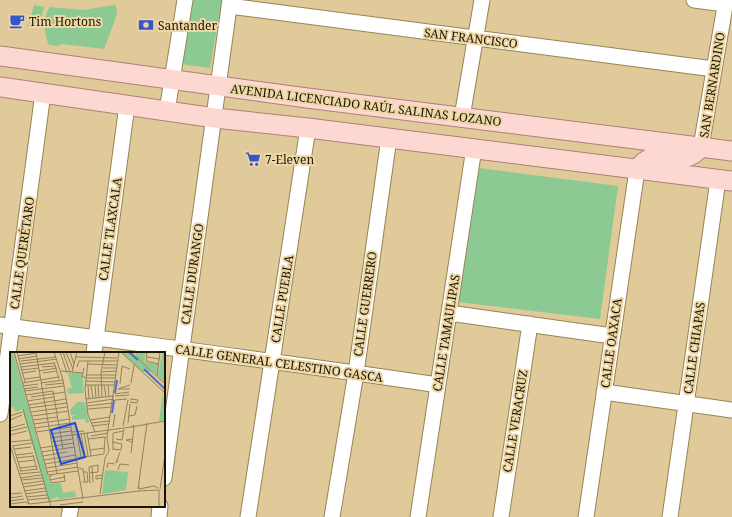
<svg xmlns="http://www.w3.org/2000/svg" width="732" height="517" font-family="'Noto Serif',serif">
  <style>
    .green { fill: #8dca93 }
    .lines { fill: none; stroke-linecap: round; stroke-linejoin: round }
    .minor-casing { stroke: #978355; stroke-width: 17 }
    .major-casing { stroke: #ad8176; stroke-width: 21 }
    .minor { stroke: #fff; stroke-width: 15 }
    .major { stroke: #fdd7d2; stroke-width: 19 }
    .labels { text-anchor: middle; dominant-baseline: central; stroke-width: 4; stroke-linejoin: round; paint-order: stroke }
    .poi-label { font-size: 12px; fill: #1c1403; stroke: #edd7a6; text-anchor: start }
    .street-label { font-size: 12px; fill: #1c1403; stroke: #edd7a6 }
    .inset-river { fill: none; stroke: #4f70d0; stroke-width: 2 }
    .inset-road { fill: none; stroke: #92815d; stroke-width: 1 }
    .view { fill: #1d4ed8; fill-opacity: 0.15; stroke: #1d4ed8; stroke-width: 2 }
    .inset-edge { fill: none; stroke: #1c1403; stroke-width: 2 }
  </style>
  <rect width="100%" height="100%" fill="#e0ca99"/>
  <path class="green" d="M 191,0 L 222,0 L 210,68 L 180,64 Z
    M 34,5 L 44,7 L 39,28 L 28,26 Z
    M 114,5 L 116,6 L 117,13 L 114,23 L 104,49 L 61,44 L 58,46 L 49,45 C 44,35 42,17 50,7 L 83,10 Z
    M 479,168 L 618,186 L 600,319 L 457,302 Z"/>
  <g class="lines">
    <g class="minor-casing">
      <path id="minor" d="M 694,0 L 725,4
        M 229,6 L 714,69
        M 167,111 L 185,0
        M 462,117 L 482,0
        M 701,147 L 726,0
        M 449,313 L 612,336
        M 0,325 C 146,345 292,363 438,385
        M 94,353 L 127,105
        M 604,392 L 732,410
        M 0,414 L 43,93
        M 164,478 L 230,0
        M 69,517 L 71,506
        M 159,517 L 160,506
        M 248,517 L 308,128
        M 332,517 L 356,373 L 389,138
        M 418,517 L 474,148
        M 501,517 L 530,324
        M 586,517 L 637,170
        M 670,517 L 718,180"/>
    </g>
    <g class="major-casing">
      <path id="major" d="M 0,56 L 307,98 L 732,151
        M 0,87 L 215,118 L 308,128 L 732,181
        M 637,170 C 659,139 679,173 701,147"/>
    </g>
    <use href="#minor" class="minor"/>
    <use href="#major" class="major"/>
  </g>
  <defs>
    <g id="cafe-bare" transform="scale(1.2)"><path d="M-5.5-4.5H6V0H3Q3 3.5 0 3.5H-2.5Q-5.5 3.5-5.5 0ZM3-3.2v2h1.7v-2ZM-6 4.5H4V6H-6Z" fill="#3656c7" stroke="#edd7a6" stroke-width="2.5" paint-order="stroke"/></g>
    <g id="bank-bare" transform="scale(1.2)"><path d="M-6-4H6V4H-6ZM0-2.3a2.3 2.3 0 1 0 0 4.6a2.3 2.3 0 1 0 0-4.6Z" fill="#3656c7" stroke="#edd7a6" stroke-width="2.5" paint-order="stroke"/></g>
    <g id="supermarket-bare" transform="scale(1.2)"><path d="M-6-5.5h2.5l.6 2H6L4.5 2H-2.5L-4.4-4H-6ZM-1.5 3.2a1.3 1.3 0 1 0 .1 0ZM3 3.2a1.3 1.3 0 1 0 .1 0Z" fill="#3656c7" stroke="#edd7a6" stroke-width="2.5" paint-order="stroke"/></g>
  </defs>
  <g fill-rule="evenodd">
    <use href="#cafe-bare" x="17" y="21"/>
    <use href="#bank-bare" x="146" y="25"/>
    <use href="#supermarket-bare" x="253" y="159"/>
  </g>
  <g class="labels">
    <g class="poi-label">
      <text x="29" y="21">Tim Hortons</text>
      <text x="158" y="25">Santander</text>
      <text x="265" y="159">7-Eleven</text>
    </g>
    <g class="street-label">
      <text transform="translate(471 38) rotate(7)">SAN FRANCISCO</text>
      <text transform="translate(712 85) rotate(-81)">SAN BERNARDINO</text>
      <text transform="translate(366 105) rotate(7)">AVENIDA LICENCIADO RAÚL SALINAS LOZANO</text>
      <text transform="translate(110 229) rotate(-82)">CALLE TLAXCALA</text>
      <text transform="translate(22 253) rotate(-82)">CALLE QUERÉTARO</text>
      <text transform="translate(192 274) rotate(-82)">CALLE DURANGO</text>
      <text transform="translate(282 299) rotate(-81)">CALLE PUEBLA</text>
      <text transform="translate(365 304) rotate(-82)">CALLE GUERRERO</text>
      <text transform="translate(446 333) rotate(-81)">CALLE TAMAULIPAS</text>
      <text transform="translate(611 343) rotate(-82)">CALLE OAXACA</text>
      <text transform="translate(694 348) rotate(-82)">CALLE CHIAPAS</text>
      <text transform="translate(279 363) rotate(8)">CALLE GENERAL CELESTINO GASCA</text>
      <text transform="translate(515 421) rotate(-81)">CALLE VERACRUZ</text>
    </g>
  </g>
  <g transform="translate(10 352)">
    <rect width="155" height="155" fill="#e0ca99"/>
    <path d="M 0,0 L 3,0 L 40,132 L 51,131 L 53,141 L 65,139 L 66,145 L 49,147 L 47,145 L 39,149 L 12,57 L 6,60 L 3,55 L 0,55 ZM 111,0 L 120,0 L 142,20 L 133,20 ZM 126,0 L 136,0 L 134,10 L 148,12 L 147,23 L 126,5 ZM 152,0 L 155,0 L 155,31 L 148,24 ZM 58,21 L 72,21 L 74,41 L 58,42 L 57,37 L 64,35 L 61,34 ZM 153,40 L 155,68 L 149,69 ZM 67,50 L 75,50 L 79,71 L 76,71 L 75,67 L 62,68 L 62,65 L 65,63 L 61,63 L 60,58 ZM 95,118 L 118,120 L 116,138 L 92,142 Z" fill="#8dca93"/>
    <path class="inset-river" d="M 119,0 L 128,8M 134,17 L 155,37M 105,41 L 107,28M 102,61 L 104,48"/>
    <path class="inset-road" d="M 4,0 L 38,123 L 68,119M 7,0 L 15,30M 26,0 L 47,122M 44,0 L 53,28 L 73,147M 50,0 L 57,21M 53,0 L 60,20M 56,0 L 63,17M 60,0 L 64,12M 111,0 L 155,41M 121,0 L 155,32M 137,0 L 136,9 L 149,12M 8,4 L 26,1M 66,5 L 107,6M 137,5 L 150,7M 8,7 L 27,4M 11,9 L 46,5M 78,9 L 75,37 L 78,63 L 85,80M 44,10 L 49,27M 10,12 L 47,7M 78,12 L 107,13M 11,15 L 44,11M 32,15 L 45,14M 67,15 L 69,9 L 107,9M 74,16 L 72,25 L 75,25M 93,16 L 107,16M 11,18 L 29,16M 29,19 L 47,16M 51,19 L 73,21M 62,20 L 67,0M 91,20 L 107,19M 13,21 L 26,19M 33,21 L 47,19M 76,23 L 106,23M 147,24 L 150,0M 75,26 L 106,26M 15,27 L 30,25M 75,29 L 106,30M 12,31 L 49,25M 31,31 L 53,28M 121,31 L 124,13M 110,32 L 112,14 L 120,17M 35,33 L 54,31M 75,33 L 105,33M 78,33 L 79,47M 81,33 L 83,46M 85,33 L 86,46M 88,33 L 89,46M 94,33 L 96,45M 98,33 L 99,45M 13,34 L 28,32M 14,37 L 28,35M 120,37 L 108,37 L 120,33M 15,39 L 54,34M 105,42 L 119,40M 16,43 L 43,39 L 53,97M 105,44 L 119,43M 21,45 L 55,40M 92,45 L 91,20 L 95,0M 76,47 L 104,44M 120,47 L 128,48 L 127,51 L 120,50M 105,48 L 117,47M 17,49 L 44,45M 76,51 L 104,47M 18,53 L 56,47M 77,54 L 103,51M 19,56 L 57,51M 13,57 L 41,155M 78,57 L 102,55M 21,60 L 57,55M 0,64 L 12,60M 22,64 L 59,59M 119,64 L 125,63 L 127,54M 0,68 L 12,63M 23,68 L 48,65M 80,68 L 100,65M 81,71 L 100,69M 118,71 L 120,52M 24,72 L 60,67M 124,73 L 121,75 L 155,69M 82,74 L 99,72M 113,74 L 118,48M 103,75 L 105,62M 0,76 L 15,72M 25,76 L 60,71M 0,79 L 17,75M 26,80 L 61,75M 62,80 L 74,79M 71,81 L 75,105M 74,81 L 78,104M 77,81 L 81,104M 40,82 L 61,79M 67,82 L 71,105M 0,83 L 17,79M 81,84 L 98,81M 40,86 L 121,75M 78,87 L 96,85M 106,87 L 112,88 L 114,77M 0,90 L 21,88M 41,90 L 63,87M 102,90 L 112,92 L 111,98 L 103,97M 122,90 L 116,88 L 122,87M 0,93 L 19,152M 2,94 L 22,91M 3,94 L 11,119M 30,96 L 64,91M 4,97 L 21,95M 80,98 L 95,96M 103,98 L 103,81 L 114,79M 31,100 L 64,95M 121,101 L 124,75M 6,103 L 23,101M 23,103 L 27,117M 33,104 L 57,100M 6,106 L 24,104M 68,106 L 94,102 L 95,85M 34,108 L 66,103M 108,108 L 106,111 L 110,100M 8,110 L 25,108M 35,112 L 66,107M 82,114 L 83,130M 10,116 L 27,114M 36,116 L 67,111M 69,116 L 73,117 L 75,130M 97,116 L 98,111 L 105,112M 108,118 L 110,112 L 119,113M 10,119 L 28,117M 37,120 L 68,115M 79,121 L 88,120 L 88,113 L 79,115 L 80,131M 9,122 L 30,120M 42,124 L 39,124 L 41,131 L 55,129 L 54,122M 10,126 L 31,123M 93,126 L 86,127 L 86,124 L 93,123M 11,128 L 32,126M 40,128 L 55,125M 72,130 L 78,130 L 77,120 L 74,120M 12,132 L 33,129M 129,134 L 129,137 L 144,134 L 148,136M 13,135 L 34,132M 128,137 L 137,71M 150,137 L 155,103M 14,139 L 35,136M 128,139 L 149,138 L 149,155M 0,142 L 12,141M 15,142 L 36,139M 90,142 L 95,106 L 99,99 L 97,85 L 109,0M 16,145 L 37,143M 0,146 L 13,144M 17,148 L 38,146M 0,149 L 14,147M 16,150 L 20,152 L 129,139M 0,152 L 16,150M 50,153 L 73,150"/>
    <path class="view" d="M 65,71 L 75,105 L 51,112 L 41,78 Z"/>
    <rect width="155" height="155" class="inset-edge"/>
  </g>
</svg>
